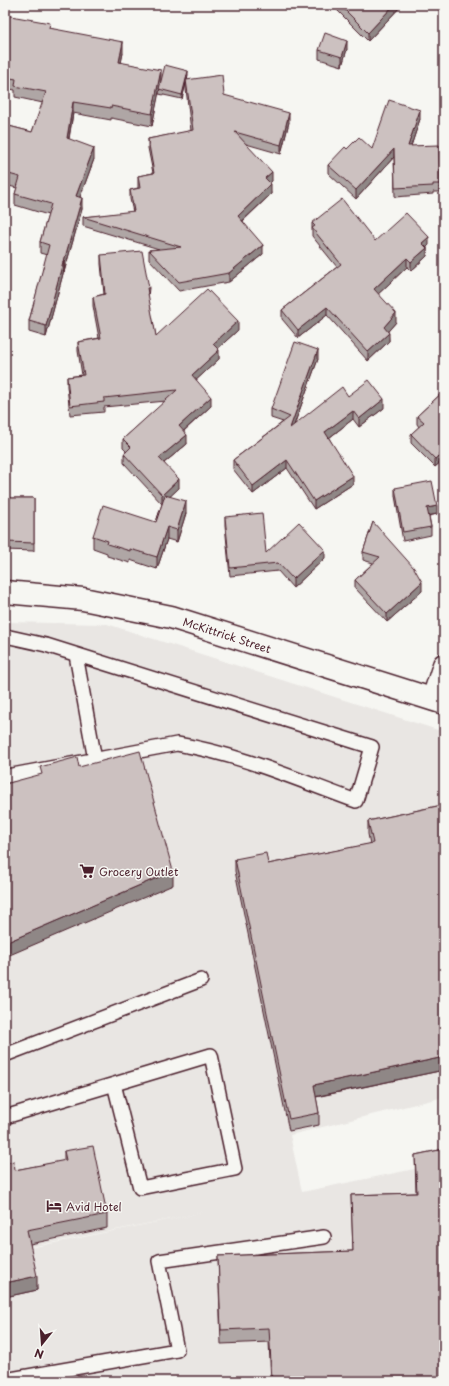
<svg xmlns="http://www.w3.org/2000/svg" width="449" height="1386" font-family="'Playpen Sans',sans-serif">
  <style>
    .built { fill: #e9e6e3 }
    .lines { fill: none; stroke-linecap: round; stroke-linejoin: round }
    .lane-casing { stroke: #4a1f2b; stroke-width: 16 }
    .street-casing { stroke: #4a1f2b; stroke-width: 25 }
    .secondary-casing { stroke: #4a1f2b; stroke-width: 25 }
    .lane { stroke: #f6f6f2; stroke-width: 13 }
    .street { stroke: #f6f6f2; stroke-width: 22 }
    .secondary { stroke: #f6f6f2; stroke-width: 22 }
    .wall { fill: #afa6a5; stroke: #4a1f2b }
    .shaded-wall { fill: #8f8786; stroke: #4a1f2b }
    .building { fill: #ccc1c0; stroke: #4a1f2b }
    .labels { text-anchor: middle; dominant-baseline: central; stroke-width: 3; stroke-linejoin: round; paint-order: stroke }
    .street-label { font-size: 11px; fill: #4a1f2b; stroke: #f6f6f2 }
    .poi-label { font-size: 11px; fill: #4a1f2b; stroke: #f6f6f2; text-anchor: start }
  </style>
  <rect width="100%" height="100%" fill="#f6f6f2"/>
  <filter id="ink" filterUnits="userSpaceOnUse"><feTurbulence type="fractalNoise" baseFrequency=".025" numOctaves="2"/><feDisplacementMap in="SourceGraphic" scale="8" xChannelSelector="R" yChannelSelector="G"/><feConvolveMatrix kernelMatrix="1 2 1 2 8 2 1 2 1" color-interpolation-filters="sRGB"/></filter>
  <g filter="url(#ink)">
    <path class="built" d="M 5,622 L 107,624 L 444,732 L 444,1097 L 290,1135 L 302,1192 L 444,1163 L 444,1381 L 5,1381 L 5,1253 L 211,1211 L 5,1252 Z"/>
    <g class="lines">
      <g class="lane-casing">
        <path id="lane" d="M 5,638 L 10,637 L 46,645 L 372,747 L 356,801 C 298,780 239,754 177,744 L 7,776
          M 76,655 L 95,760
          M 5,1055 L 201,980
          M 5,1117 L 211,1055 L 235,1169 L 140,1188 L 114,1084
          M 5,1380 L 177,1350 L 159,1261 L 324,1237"/>
      </g>
      <g class="street-casing">
        <path id="street" d="M 433,699 L 444,665"/>
      </g>
      <g class="secondary-casing">
        <path id="secondary" d="M 5,592 L 83,599 L 171,617 L 444,703"/>
      </g>
      <use href="#lane" class="lane"/>
      <use href="#street" class="street"/>
      <use href="#secondary" class="secondary"/>
    </g>
    <path class="wall" d="M 332,5 L 402,5 L 368,41 Z
      M 5,15 L 50,28 L 123,53 L 121,62 L 161,82 L 188,75 L 187,80 L 289,122 L 281,154 L 246,144 L 272,181 L 269,182 L 271,194 L 243,221 L 263,254 L 229,282 L 179,291 L 149,259 L 149,250 L 159,249 L 83,226 L 83,217 L 133,212 L 130,199 L 130,190 L 138,188 L 138,176 L 153,173 L 148,148 L 148,139 L 191,131 L 186,89 L 186,83 L 182,99 L 159,94 L 159,90 L 152,126 L 111,118 L 111,120 L 73,113 L 69,139 L 94,159 L 80,197 L 82,209 L 64,272 L 64,270 L 46,337 L 29,332 L 29,321 L 47,255 L 40,253 L 40,242 L 48,215 L 15,205 L 15,194 L 17,188 L 5,185 L 5,125 L 32,132 L 43,103 L 15,97 L 15,90 L 5,88 Z
      M 347,49 L 342,66 L 319,59 L 319,50 Z
      M 420,119 L 411,146 L 440,184 L 440,192 L 433,192 L 433,194 L 395,197 L 394,157 L 356,199 L 328,173 L 328,165 L 347,149 L 372,149 Z
      M 312,223 L 375,241 L 429,245 L 427,247 L 427,256 L 411,271 L 407,267 L 378,294 L 396,322 L 388,331 L 389,341 L 368,361 L 327,315 L 298,338 L 282,319 L 282,310 L 337,267 L 312,236 Z
      M 101,255 L 149,288 L 148,297 L 156,336 L 238,330 L 218,348 L 219,359 L 196,380 L 211,406 L 184,431 L 187,444 L 164,463 L 179,488 L 170,496 L 186,513 L 177,542 L 167,539 L 157,569 L 130,560 L 130,563 L 107,556 L 107,553 L 93,548 L 93,536 L 156,522 L 162,504 L 124,463 L 124,454 L 126,451 L 123,448 L 123,439 L 166,401 L 104,407 L 104,412 L 70,415 L 67,386 L 67,377 L 82,375 L 78,351 L 78,342 L 99,338 L 93,306 L 93,297 L 104,294 L 101,264 Z
      M 318,359 L 294,425 L 348,396 L 384,408 L 359,427 L 353,419 L 329,438 L 353,484 L 314,509 L 287,468 L 253,494 L 233,469 L 233,460 L 283,422 L 271,418 L 271,409 Z
      M 444,391 L 444,459 L 435,467 L 411,443 L 411,434 L 419,427 L 417,424 L 417,416 Z
      M 395,488 L 437,514 L 429,516 L 431,527 L 431,535 L 403,541 L 395,496 Z
      M 5,498 L 34,498 L 34,551 L 5,550 Z
      M 225,517 L 266,553 L 325,558 L 293,588 L 278,571 L 230,576 L 225,525 Z
      M 373,522 L 422,591 L 387,622 L 355,588 L 355,580 L 373,563 L 363,560 L 363,552 Z
      M 442,802 L 444,802 L 444,1070 L 316,1097 L 319,1113 L 319,1125 L 289,1131 L 235,871 L 235,859 L 268,864 L 370,844 L 368,834 L 368,821 L 442,805 Z
      M 444,1149 L 444,1381 L 271,1381 L 269,1342 L 221,1344 L 218,1256 L 353,1251 L 351,1195 L 416,1193 L 415,1155 Z
      M 64,1151 L 107,1214 L 107,1228 L 30,1244 L 37,1290 L 5,1297 L 5,1163 L 15,1170 L 64,1161 Z"/>
    <path class="shaded-wall" d="M 394,5 L 402,5 L 368,41 L 368,33 Z
      M 347,41 L 347,49 L 342,66 L 342,57 Z
      M 123,42 L 123,53 L 119,73 L 119,62 Z
      M 161,70 L 161,82 L 152,126 L 152,114 Z
      M 188,71 L 188,75 L 187,82 L 186,80 L 186,83 L 182,99 L 182,95 Z
      M 73,102 L 73,113 L 67,149 L 67,138 Z
      M 420,110 L 420,119 L 408,155 L 408,146 Z
      M 289,113 L 289,122 L 281,154 L 281,145 Z
      M 94,148 L 94,159 L 76,208 L 76,196 Z
      M 394,149 L 394,157 L 356,199 L 356,190 Z
      M 272,172 L 272,181 L 265,187 L 265,178 Z
      M 271,184 L 271,194 L 238,225 L 238,216 Z
      M 82,198 L 82,209 L 64,272 L 64,261 Z
      M 429,237 L 429,245 L 422,252 L 422,243 Z
      M 263,245 L 263,254 L 229,282 L 229,273 Z
      M 427,248 L 427,256 L 411,271 L 411,262 Z
      M 64,258 L 64,270 L 46,337 L 46,326 Z
      M 407,258 L 407,267 L 374,298 L 374,289 Z
      M 327,307 L 327,315 L 298,338 L 298,330 Z
      M 396,313 L 396,322 L 384,336 L 384,327 Z
      M 238,321 L 238,330 L 213,353 L 213,344 Z
      M 389,333 L 389,341 L 368,361 L 368,352 Z
      M 219,350 L 219,359 L 192,384 L 192,375 Z
      M 318,350 L 318,359 L 290,436 L 290,428 Z
      M 211,397 L 211,406 L 179,435 L 179,426 Z
      M 384,399 L 384,408 L 359,427 L 359,419 Z
      M 353,411 L 353,419 L 325,441 L 325,432 Z
      M 187,435 L 187,444 L 159,467 L 159,458 Z
      M 444,451 L 444,459 L 435,467 L 435,459 Z
      M 287,460 L 287,468 L 253,494 L 253,486 Z
      M 353,476 L 353,484 L 314,509 L 314,501 Z
      M 179,479 L 179,488 L 162,504 L 162,495 Z
      M 186,501 L 186,513 L 177,542 L 177,530 Z
      M 437,506 L 437,514 L 427,516 L 427,508 Z
      M 167,527 L 167,539 L 157,569 L 157,557 Z
      M 325,550 L 325,558 L 293,588 L 293,579 Z
      M 422,582 L 422,591 L 387,622 L 387,614 Z
      M 173,871 L 173,885 L 5,957 L 5,943 Z
      M 444,1057 L 444,1070 L 314,1097 L 314,1085 Z
      M 37,1276 L 37,1290 L 5,1297 L 5,1283 Z"/>
    <path class="building" d="M 340,5 L 394,5 L 368,33 Z
      M 5,15 L 50,23 L 49,28 L 123,42 L 119,62 L 161,70 L 152,114 L 111,106 L 111,108 L 73,102 L 67,138 L 94,148 L 76,196 L 82,198 L 64,261 L 64,258 L 46,326 L 29,321 L 49,245 L 40,242 L 51,204 L 15,194 L 20,177 L 5,173 L 5,125 L 32,132 L 46,92 L 15,86 L 16,79 L 5,77 Z
      M 325,33 L 347,41 L 342,57 L 319,50 Z
      M 165,65 L 188,71 L 182,95 L 159,89 Z
      M 222,75 L 224,95 L 289,113 L 281,145 L 235,132 L 272,172 L 265,178 L 271,184 L 238,216 L 263,245 L 229,273 L 179,282 L 149,250 L 181,247 L 83,217 L 134,211 L 130,190 L 140,188 L 138,176 L 154,173 L 148,139 L 193,130 L 186,80 Z
      M 389,100 L 420,110 L 408,146 L 439,145 L 440,184 L 433,184 L 433,186 L 395,188 L 394,149 L 356,190 L 328,165 L 345,147 L 347,149 L 359,137 L 372,149 Z
      M 342,199 L 375,241 L 406,213 L 429,237 L 422,243 L 427,248 L 411,262 L 407,258 L 374,289 L 396,313 L 384,327 L 389,333 L 368,352 L 327,307 L 298,330 L 282,310 L 341,264 L 312,228 L 315,226 L 312,223 Z
      M 142,251 L 149,288 L 147,288 L 156,336 L 207,289 L 238,321 L 213,344 L 219,350 L 192,375 L 211,397 L 179,426 L 187,435 L 159,458 L 179,479 L 162,495 L 124,454 L 131,447 L 123,439 L 177,390 L 104,398 L 104,402 L 70,406 L 67,377 L 84,375 L 78,342 L 101,338 L 93,297 L 105,294 L 101,255 Z
      M 295,342 L 318,350 L 290,428 L 342,387 L 348,396 L 369,380 L 384,399 L 359,419 L 353,411 L 325,432 L 353,476 L 314,501 L 287,460 L 253,486 L 233,460 L 290,417 L 271,409 Z
      M 444,391 L 444,451 L 435,459 L 411,434 L 424,422 L 417,416 Z
      M 432,481 L 437,506 L 427,508 L 431,527 L 403,532 L 395,488 Z
      M 165,495 L 186,501 L 177,530 L 167,527 L 157,557 L 130,549 L 130,551 L 107,544 L 108,541 L 93,536 L 103,505 L 156,522 Z
      M 5,498 L 34,498 L 34,543 L 5,542 Z
      M 262,513 L 266,553 L 299,522 L 325,550 L 293,579 L 278,563 L 230,568 L 225,517 Z
      M 373,522 L 414,568 L 422,582 L 387,614 L 355,580 L 380,557 L 363,552 Z
      M 140,751 L 173,871 L 5,943 L 5,784 L 42,774 L 40,767 L 74,758 L 77,757 L 79,767 Z
      M 442,802 L 444,802 L 444,1057 L 314,1085 L 319,1113 L 289,1119 L 235,859 L 266,853 L 268,864 L 373,843 L 368,821 L 442,805 Z
      M 93,1146 L 107,1214 L 27,1230 L 37,1276 L 5,1283 L 5,1163 L 14,1161 L 15,1170 L 66,1160 L 64,1151 Z
      M 444,1149 L 444,1380 L 443,1381 L 272,1381 L 269,1328 L 221,1330 L 218,1256 L 353,1251 L 351,1195 L 417,1193 L 415,1155 Z"/>
  </g>
  <defs>
    <g id="supermarket-bare" transform="scale(1.2)"><path d="M-6-5.5h2.5l.6 2H6L4.5 2H-2.5L-4.4-4H-6ZM-1.5 3.2a1.3 1.3 0 1 0 .1 0ZM3 3.2a1.3 1.3 0 1 0 .1 0Z" fill="#4a1f2b" stroke="#f6f6f2" stroke-width="2.5" paint-order="stroke"/></g>
    <g id="hotel-bare" transform="scale(1.2)"><path d="M-6-4.5h1.5V1H6V5H4.5V3h-9V5H-6ZM-4 0a1.8 1.8 0 1 1 3.6 0ZM.5 0V-2.5h3Q6-2.5 6 0Z" fill="#4a1f2b" stroke="#f6f6f2" stroke-width="2.5" paint-order="stroke"/></g>
  </defs>
  <g fill-rule="evenodd">
    <use href="#supermarket-bare" x="87" y="871"/>
    <use href="#hotel-bare" x="54" y="1206"/>
  </g>
  <g class="labels">
    <g class="street-label">
      <text transform="translate(227 635) rotate(18)">McKittrick Street</text>
    </g>
    <g class="poi-label">
      <text x="99" y="871">Grocery Outlet</text>
      <text x="66" y="1206">Avid Hotel</text>
    </g>
  </g>
  <rect width="449" height="1386" fill="none" stroke="#f6f6f2" stroke-width="20"/>
  <rect x="10" y="10" width="429" height="1366" fill="none" stroke="#4a1f2b" stroke-width="1.5" filter="url(#ink)"/>
  <g transform="translate(42 1344) rotate(197)" stroke="#f6f6f2" stroke-width="3" paint-order="stroke">
  <path d="M0-3L7 15L0 10L-7 15Z" fill="#4a1f2b"/>
  <text y="-6" font-size="11" font-weight="bold" text-anchor="middle" fill="#4a1f2b">N</text>
  </g>
</svg>
